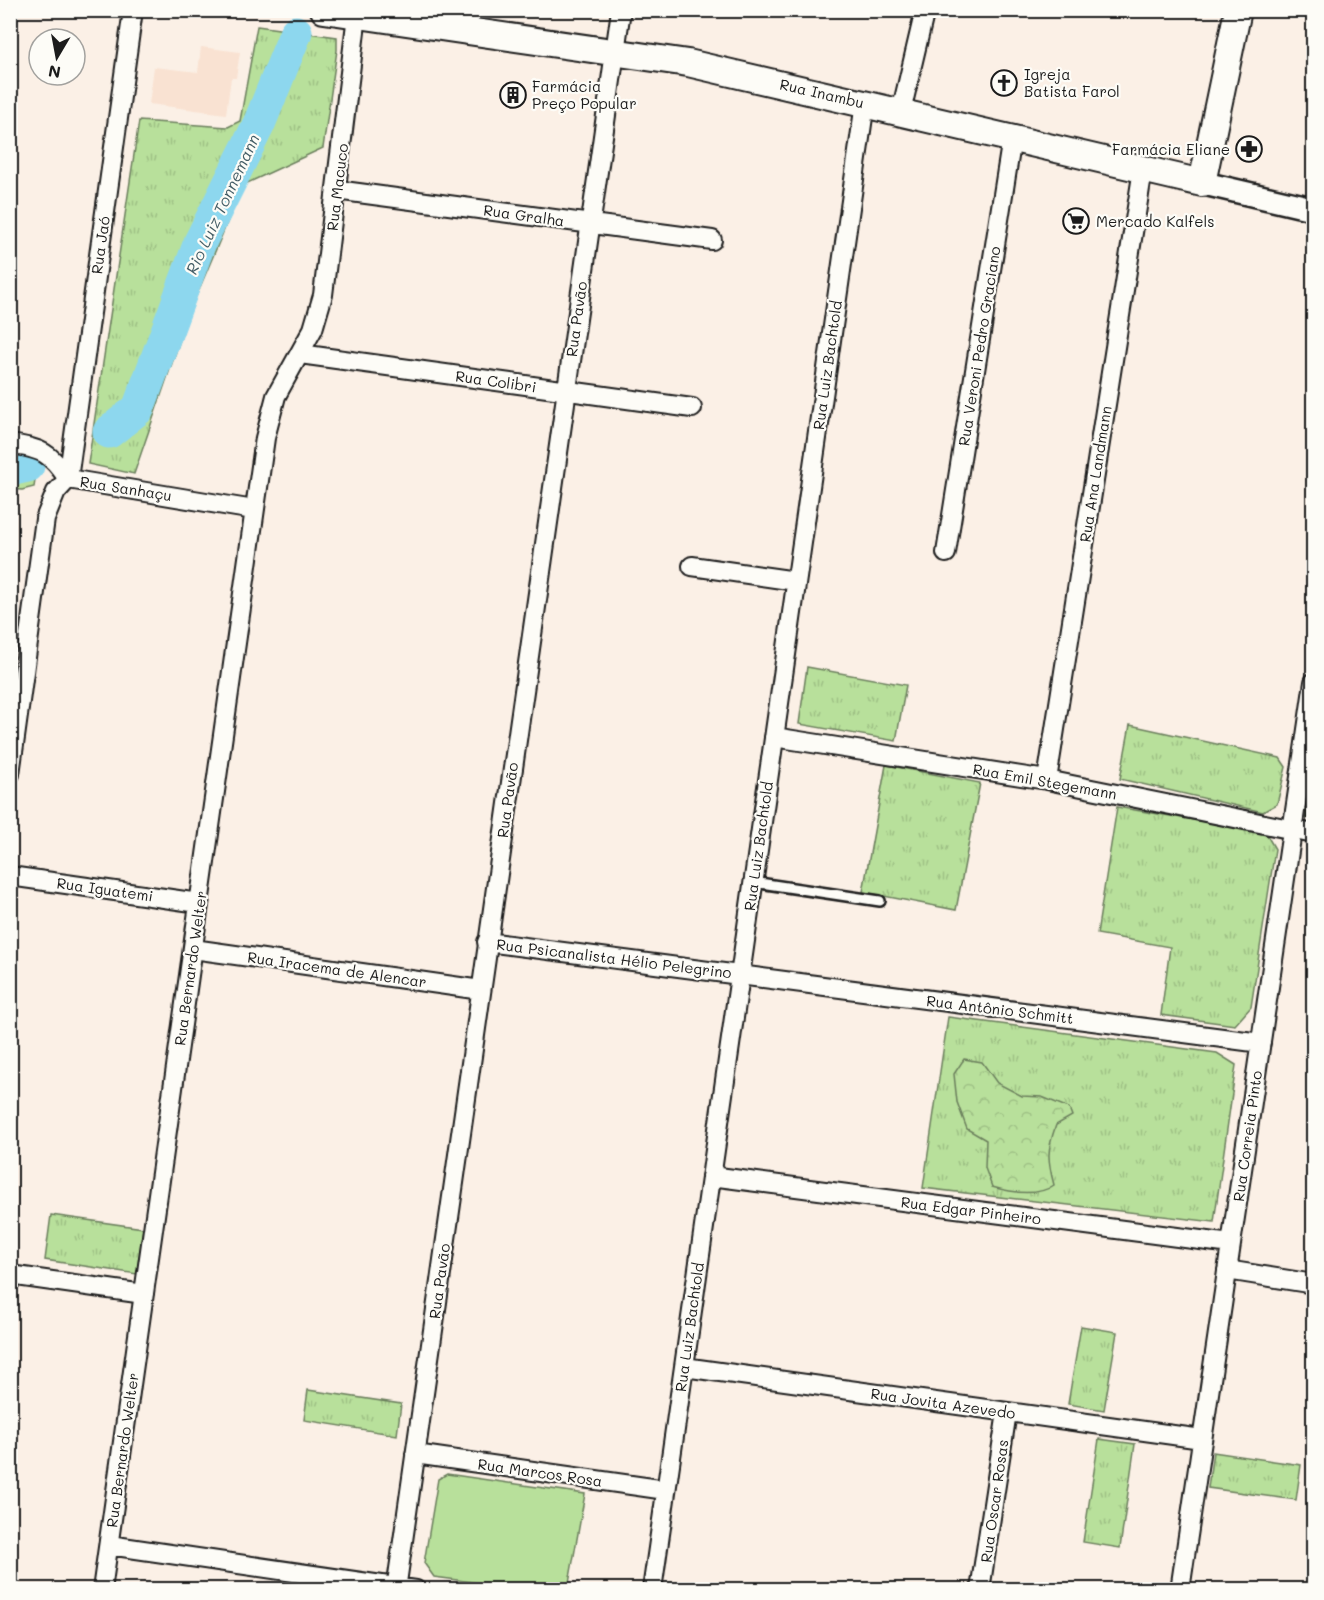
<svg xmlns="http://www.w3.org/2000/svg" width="1324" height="1600" font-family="Mali,sans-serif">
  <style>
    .built { fill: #f9e2d2 }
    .grass { fill: url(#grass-tufts); stroke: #6a7e5c; stroke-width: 1.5 }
    .forest { fill: url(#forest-crowns); stroke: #6a7e5c; stroke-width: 1.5 }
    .garden { fill: #b8e09b; stroke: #6a7e5c; stroke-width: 1.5 }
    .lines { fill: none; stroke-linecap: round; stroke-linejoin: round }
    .river { stroke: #8dd7ee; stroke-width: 33 }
    .service-casing { stroke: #1c1c1c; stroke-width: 14 }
    .minor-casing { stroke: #1c1c1c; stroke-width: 22 }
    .tertiary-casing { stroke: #1c1c1c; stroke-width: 27 }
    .secondary-casing { stroke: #1c1c1c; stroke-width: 30 }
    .service { stroke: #fdfcf7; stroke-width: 9 }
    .minor { stroke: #fdfcf7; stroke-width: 18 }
    .tertiary { stroke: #fdfcf7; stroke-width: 22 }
    .secondary { stroke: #fdfcf7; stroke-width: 26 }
    .labels { text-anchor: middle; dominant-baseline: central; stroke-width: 4.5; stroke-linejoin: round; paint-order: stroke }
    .poi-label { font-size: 15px; fill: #1c1c1c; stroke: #fdfcf7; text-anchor: start }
    .street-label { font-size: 15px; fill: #1c1c1c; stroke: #fdfcf7 }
    .water-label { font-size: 16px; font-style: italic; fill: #445d66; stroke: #fdfcf7 }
  </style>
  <defs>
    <pattern id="grass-tufts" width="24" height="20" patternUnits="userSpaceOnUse" patternTransform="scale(1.5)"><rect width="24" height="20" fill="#b8e09b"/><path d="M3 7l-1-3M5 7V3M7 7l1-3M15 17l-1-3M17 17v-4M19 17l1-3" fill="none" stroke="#9ec085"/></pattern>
    <pattern id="forest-crowns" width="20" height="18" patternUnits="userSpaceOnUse" patternTransform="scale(1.5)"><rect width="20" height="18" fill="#b8e09b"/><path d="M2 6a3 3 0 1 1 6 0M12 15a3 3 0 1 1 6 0" fill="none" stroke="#9ec085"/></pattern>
  </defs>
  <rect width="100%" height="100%" fill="#fbf0e6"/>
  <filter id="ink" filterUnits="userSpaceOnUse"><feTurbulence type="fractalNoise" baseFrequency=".0167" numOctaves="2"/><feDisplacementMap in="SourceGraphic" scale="12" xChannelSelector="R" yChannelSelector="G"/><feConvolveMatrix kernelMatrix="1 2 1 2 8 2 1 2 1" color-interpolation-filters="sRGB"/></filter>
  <g filter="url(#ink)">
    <path class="built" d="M 201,47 L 240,52 L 236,78 L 231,78 L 226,114 L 149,104 L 154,67 L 198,72 Z"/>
    <path class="grass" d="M 257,26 L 337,37 L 337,50 L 323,148 L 243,185 L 190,311 L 134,474 L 88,464 L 139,121 L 228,127 L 240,121 Z
      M 807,667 L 906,685 L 896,741 L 799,724 Z
      M 1130,725 L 1280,758 L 1286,767 L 1277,804 L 1263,812 L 1120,779 Z
      M 886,765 L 980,783 L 956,910 L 863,892 Z
      M 1313,766 L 1314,766 L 1313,819 L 1306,818 Z
      M 1117,807 L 1265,832 L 1275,849 L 1251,1007 L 1235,1025 L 1161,1015 L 1170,947 L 1097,934 Z
      M 948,1017 L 1217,1053 L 1236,1065 L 1214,1222 L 923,1188 Z
      M 51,1215 L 143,1228 L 137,1274 L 45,1260 Z
      M 1081,1326 L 1117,1332 L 1104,1410 L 1068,1404 Z
      M 308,1390 L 401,1404 L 397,1435 L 304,1420 Z
      M 1099,1439 L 1135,1444 L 1120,1548 L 1083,1542 Z
      M 1213,1452 L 1301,1465 L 1296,1500 L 1208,1488 Z"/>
    <path class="forest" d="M 10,450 L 31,454 L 36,460 L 11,462 Z
      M 37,468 L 34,487 L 22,490 L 11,489 L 11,476 Z
      M 964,1059 L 982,1062 L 997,1083 L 1022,1096 L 1042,1097 L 1069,1108 L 1072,1116 L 1056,1125 C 1047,1150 1047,1159 1054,1185 C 1038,1197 1010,1192 992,1187 L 985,1168 L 986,1140 L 967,1129 L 957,1102 L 954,1074 Z"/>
    <path class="garden" d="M 447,1474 L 585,1494 L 568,1589 L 527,1589 L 434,1577 L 424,1563 L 438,1479 Z"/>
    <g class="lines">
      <path class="river" d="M 109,432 L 138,409 L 200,242 L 259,124 L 296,32
        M 10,470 L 28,466"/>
      <g class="service-casing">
        <path id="service" d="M 753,882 L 880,901"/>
      </g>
      <g class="minor-casing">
        <path id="minor" d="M 1312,10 L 1314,11
          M 901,112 L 925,10
          M 336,190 L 712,240
          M 300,354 L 692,408
          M 10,444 C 42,449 50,452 68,479 L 254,510
          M 946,553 L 1012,138
          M 692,566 L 796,581
          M 774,737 L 1047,780 L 1314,834
          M 10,774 L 45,519 L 56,492 L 68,479 L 133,10
          M 1047,780 L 1143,169
          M 10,876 L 199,903
          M 487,942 L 1261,1043
          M 193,949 L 481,990
          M 711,1176 L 1231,1244
          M 1227,1270 L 1314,1284
          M 10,1275 L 144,1294
          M 684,1367 L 1202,1439
          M 415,1454 L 666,1490
          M 109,1545 L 416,1590
          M 102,1590 L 265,438 L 276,396 L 313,329 L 323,295 L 357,15
          M 396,1590 L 621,10
          M 652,1590 L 865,103
          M 980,1590 L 1007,1412
          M 1180,1590 L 1314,682"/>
      </g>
      <g class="tertiary-casing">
        <path id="tertiary" d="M 1202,183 L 1314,209"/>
      </g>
      <g class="secondary-casing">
        <path id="secondary" d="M 324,10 L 688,63 L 1202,183 L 1238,10"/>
      </g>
      <use href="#service" class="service"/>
      <use href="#minor" class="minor"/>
      <use href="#tertiary" class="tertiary"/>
      <use href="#secondary" class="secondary"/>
    </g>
  </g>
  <defs>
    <g id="church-ring" transform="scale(1.35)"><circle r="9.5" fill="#fdfcf7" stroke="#1c1c1c" stroke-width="1.5"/><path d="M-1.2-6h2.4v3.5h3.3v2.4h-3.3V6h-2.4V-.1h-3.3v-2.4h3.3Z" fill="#1c1c1c"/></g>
    <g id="building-ring" transform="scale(1.35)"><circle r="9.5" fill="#fdfcf7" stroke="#1c1c1c" stroke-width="1.5"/><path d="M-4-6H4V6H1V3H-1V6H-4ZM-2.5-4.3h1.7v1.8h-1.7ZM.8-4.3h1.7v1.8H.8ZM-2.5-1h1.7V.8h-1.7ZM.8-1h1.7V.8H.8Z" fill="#1c1c1c"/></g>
    <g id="pharmacy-ring" transform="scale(1.35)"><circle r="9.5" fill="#fdfcf7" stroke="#1c1c1c" stroke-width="1.5"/><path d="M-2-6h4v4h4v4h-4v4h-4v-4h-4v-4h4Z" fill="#1c1c1c"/></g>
    <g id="supermarket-ring" transform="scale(1.35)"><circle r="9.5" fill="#fdfcf7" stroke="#1c1c1c" stroke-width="1.5"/><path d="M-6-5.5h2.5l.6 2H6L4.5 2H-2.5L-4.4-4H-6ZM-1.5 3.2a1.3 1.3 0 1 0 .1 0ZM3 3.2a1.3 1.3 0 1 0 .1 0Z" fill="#1c1c1c"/></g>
  </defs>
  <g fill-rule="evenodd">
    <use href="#church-ring" x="1004" y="83"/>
    <use href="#building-ring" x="513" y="95"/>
    <use href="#pharmacy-ring" x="1249" y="149"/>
    <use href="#supermarket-ring" x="1076" y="221"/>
  </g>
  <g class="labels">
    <g class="poi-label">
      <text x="1024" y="74">Igreja<tspan x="1024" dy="17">Batista Farol</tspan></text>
      <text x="532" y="86">Farmácia<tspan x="532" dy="17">Preço Popular</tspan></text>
      <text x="1230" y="149" text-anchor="end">Farmácia Eliane</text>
      <text x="1096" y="221">Mercado Kalfels</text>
    </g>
    <g class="street-label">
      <text transform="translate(822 93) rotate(13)">Rua Inambu</text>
      <text transform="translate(337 187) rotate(-83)">Rua Macuco</text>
      <text transform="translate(524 215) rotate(8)">Rua Gralha</text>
      <text transform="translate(100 245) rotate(-82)">Rua Jaó</text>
      <text transform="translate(576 319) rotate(-82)">Rua Pavão</text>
      <text transform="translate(979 346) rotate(-81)">Rua Veroni Pedro Graciano</text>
      <text transform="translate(827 365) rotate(-82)">Rua Luiz Bachtold</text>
      <text transform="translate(496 381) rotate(8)">Rua Colibri</text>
      <text transform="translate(1095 474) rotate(-81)">Rua Ana Landmann</text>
      <text transform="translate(126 488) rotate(9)">Rua Sanhaçu</text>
      <text transform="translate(1045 781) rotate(10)">Rua Emil Stegemann</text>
      <text transform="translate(507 800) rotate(-82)">Rua Pavão</text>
      <text transform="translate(758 846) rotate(-82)">Rua Luiz Bachtold</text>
      <text transform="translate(105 889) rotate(8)">Rua Iguatemi</text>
      <text transform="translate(614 958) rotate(7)">Rua Psicanalista Hélio Pelegrino</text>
      <text transform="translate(190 968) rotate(-82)">Rua Bernardo Welter</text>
      <text transform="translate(337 969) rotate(8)">Rua Iracema de Alencar</text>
      <text transform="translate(1000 1009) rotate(7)">Rua Antônio Schmitt</text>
      <text transform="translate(1247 1136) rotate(-82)">Rua Correia Pinto</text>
      <text transform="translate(971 1210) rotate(7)">Rua Edgar Pinheiro</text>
      <text transform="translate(439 1281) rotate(-82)">Rua Pavão</text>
      <text transform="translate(689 1327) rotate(-82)">Rua Luiz Bachtold</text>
      <text transform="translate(943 1403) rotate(8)">Rua Jovita Azevedo</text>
      <text transform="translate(122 1450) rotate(-82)">Rua Bernardo Welter</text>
      <text transform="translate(540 1472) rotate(8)">Rua Marcos Rosa</text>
      <text transform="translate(994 1501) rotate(-82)">Rua Oscar Rosas</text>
    </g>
    <g class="water-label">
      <text transform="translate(222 204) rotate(-65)">Rio Luiz Tonnemann</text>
    </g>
  </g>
  <rect width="1324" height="1600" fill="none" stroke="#fdfcf7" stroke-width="36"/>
  <rect x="18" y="18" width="1288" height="1564" fill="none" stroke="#1c1c1c" stroke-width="2" filter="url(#ink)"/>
  <g transform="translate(57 57) rotate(190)"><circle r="28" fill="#fdfcf7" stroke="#a3a29f" stroke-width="1.5"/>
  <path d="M0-4.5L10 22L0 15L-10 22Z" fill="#1c1c1c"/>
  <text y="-9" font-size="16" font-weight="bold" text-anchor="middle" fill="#1c1c1c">N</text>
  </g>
</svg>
